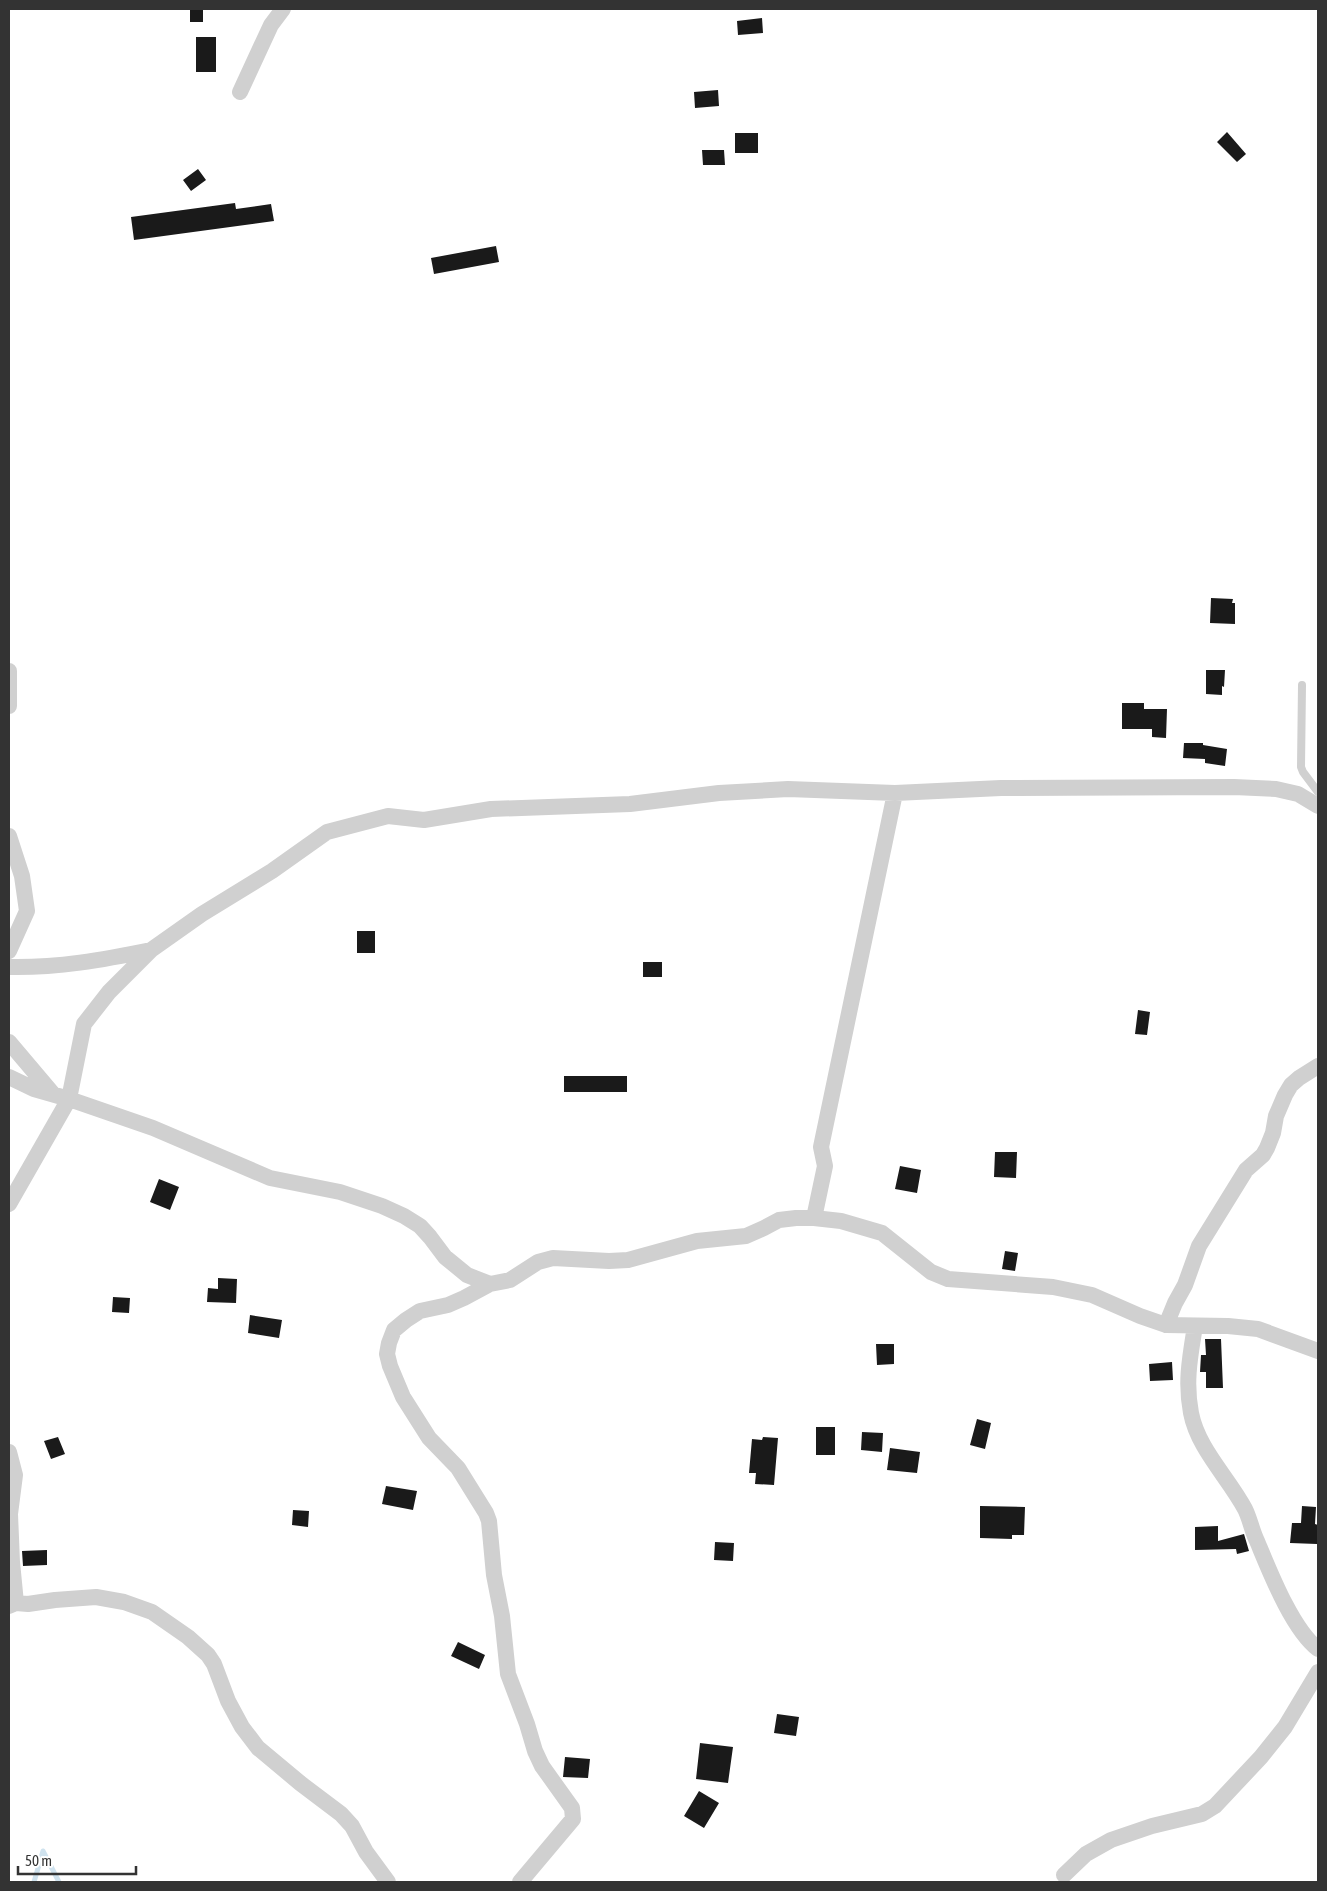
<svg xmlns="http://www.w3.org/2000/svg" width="1327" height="1891" font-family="'Asap Condensed',sans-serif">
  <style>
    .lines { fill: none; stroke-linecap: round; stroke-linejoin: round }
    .stream { stroke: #cfe2ee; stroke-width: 5 }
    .building { fill: #1a1a1a }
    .lane { stroke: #d0d0d0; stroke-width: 8 }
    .street { stroke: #d0d0d0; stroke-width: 16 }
  </style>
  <rect width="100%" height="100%" fill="#fff"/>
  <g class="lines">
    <path class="stream" d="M 34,1882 L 43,1851 L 59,1882"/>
  </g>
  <path class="building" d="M 190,9 L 203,9 L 203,22 L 190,22 Z
    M 762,18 L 763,33 L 738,35 L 737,21 Z
    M 196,37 L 216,37 L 216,72 L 196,72 Z
    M 718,90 L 719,106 L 695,108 L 694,92 Z
    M 1227,132 L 1246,154 L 1237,162 L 1217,142 Z
    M 735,133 L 758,133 L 758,153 L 735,153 Z
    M 702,150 L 724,150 L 725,165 L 703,165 Z
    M 198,169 L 206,180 L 191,191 L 183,180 Z
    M 235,203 L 236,209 L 271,204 L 274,221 L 134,240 L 131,217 Z
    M 496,246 L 499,262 L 434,274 L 431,258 Z
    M 1211,598 L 1233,599 L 1232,603 L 1235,603 L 1235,624 L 1210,623 Z
    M 1206,670 L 1225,670 L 1224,687 L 1222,686 L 1222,695 L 1206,694 Z
    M 1122,703 L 1144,703 L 1144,709 L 1167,709 L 1166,738 L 1152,737 L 1152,729 L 1122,729 Z
    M 1184,743 L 1203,743 L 1203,745 L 1227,749 L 1225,766 L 1205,763 L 1205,759 L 1183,758 Z
    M 357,931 L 375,931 L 375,953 L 357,953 Z
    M 643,962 L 662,962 L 662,977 L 643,977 Z
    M 1138,1010 L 1150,1012 L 1147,1035 L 1135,1034 Z
    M 564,1076 L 627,1076 L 627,1092 L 564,1092 Z
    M 995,1152 L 1017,1152 L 1016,1178 L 994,1177 Z
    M 900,1166 L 921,1170 L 917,1193 L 895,1189 Z
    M 159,1179 L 179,1187 L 170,1210 L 150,1202 Z
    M 1005,1251 L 1018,1253 L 1015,1271 L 1002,1269 Z
    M 218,1278 L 237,1279 L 236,1303 L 207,1302 L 208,1288 L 218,1289 Z
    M 113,1297 L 130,1298 L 129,1313 L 112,1312 Z
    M 250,1315 L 282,1320 L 279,1338 L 248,1333 Z
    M 1205,1339 L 1221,1339 L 1223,1388 L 1206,1388 L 1206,1372 L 1200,1372 L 1201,1355 L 1206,1355 Z
    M 876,1344 L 894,1344 L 894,1364 L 877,1365 Z
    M 1172,1362 L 1173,1380 L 1150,1381 L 1149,1364 Z
    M 977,1419 L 991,1423 L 985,1449 L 970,1445 Z
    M 816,1427 L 835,1427 L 835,1455 L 816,1455 Z
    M 862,1432 L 883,1433 L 882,1452 L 861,1450 Z
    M 58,1437 L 65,1454 L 51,1459 L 44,1441 Z
    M 763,1437 L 778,1438 L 774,1485 L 755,1484 L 756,1473 L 749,1473 L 752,1439 L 762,1440 Z
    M 890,1448 L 920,1452 L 917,1473 L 887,1470 Z
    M 386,1486 L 417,1491 L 413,1510 L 382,1504 Z
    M 980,1506 L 1025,1507 L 1024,1535 L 1012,1535 L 1012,1539 L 980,1538 Z
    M 1302,1506 L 1316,1507 L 1315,1524 L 1318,1525 L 1317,1544 L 1290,1543 L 1292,1523 L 1301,1523 Z
    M 293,1510 L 309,1511 L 308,1527 L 292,1525 Z
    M 1218,1526 L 1218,1541 L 1244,1534 L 1249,1551 L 1237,1554 L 1236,1549 L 1195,1550 L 1195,1527 Z
    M 715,1542 L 734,1543 L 733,1561 L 714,1560 Z
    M 47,1550 L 47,1565 L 23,1566 L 22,1551 Z
    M 458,1642 L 485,1655 L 479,1669 L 451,1656 Z
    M 777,1714 L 799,1717 L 796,1736 L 774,1733 Z
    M 700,1743 L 733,1747 L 728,1783 L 696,1779 Z
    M 565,1757 L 590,1759 L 588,1778 L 563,1777 Z
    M 699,1791 L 719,1803 L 704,1828 L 684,1816 Z"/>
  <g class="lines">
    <path class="lane" d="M 1302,685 L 1301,767 L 1303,772 L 1318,792"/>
    <path class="street" d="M 240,92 L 271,25 L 283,9
      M 9,671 L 9,706
      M 9,836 L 22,876 L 27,911 L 9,951
      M 9,967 C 57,968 103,960 151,950
      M 9,1042 L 53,1094
      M 9,1077 L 34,1089 L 69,1099 L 153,1128 L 270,1178 L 340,1192 L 382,1206 L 404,1216 L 420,1226 L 430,1237 L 445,1257 L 467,1275 L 490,1284 L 510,1280 L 538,1262 L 553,1258 L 609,1261 L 628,1260 L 697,1241 L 746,1236 L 764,1228 L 779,1220 L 796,1218 L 814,1218 L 841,1221 L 882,1233 L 931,1272 L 948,1279 L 1053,1287 L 1092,1295 L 1140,1316 L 1166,1325 L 1228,1326 L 1258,1329 L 1318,1351
      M 9,1204 L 69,1099 L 84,1024 L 109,992 L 151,950 L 202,914 L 272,871 L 327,832 L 388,816 L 424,820 L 491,809 L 630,804 L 719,793 L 788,789 L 895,793 L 1001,788 L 1234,787 L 1276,789 L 1298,794 L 1318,806
      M 814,1218 L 825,1166 L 821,1147 L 895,793
      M 490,1284 L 464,1298 L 448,1305 L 420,1311 L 406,1320 L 394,1330 L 389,1343 L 387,1354 L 390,1366 L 403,1397 L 429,1438 L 458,1468 L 486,1513 L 489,1521 L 494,1575 L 502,1616 L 508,1674 L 527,1724 L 535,1751 L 542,1766 L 572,1808 L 573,1819 L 520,1882
      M 1166,1325 L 1175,1303 L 1185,1285 L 1199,1246 L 1246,1170 L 1263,1155 L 1267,1148 L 1273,1133 L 1276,1116 L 1285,1095 L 1291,1085 L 1299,1078 L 1318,1066
      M 1195,1326 C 1190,1357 1185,1382 1191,1413 C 1198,1449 1228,1477 1245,1509 C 1250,1519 1252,1531 1257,1541 C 1270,1572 1292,1629 1318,1649
      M 9,1452 L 15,1475 L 10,1514 L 12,1562 L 16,1603
      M 9,1606 L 16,1603 L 28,1604 L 55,1600 L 96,1597 L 124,1602 L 152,1612 L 188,1637 L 208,1655 L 214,1664 L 228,1701 L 242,1727 L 258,1748 L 300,1783 L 341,1814 L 352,1826 L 366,1852 L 388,1882
      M 1064,1875 L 1086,1854 L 1111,1840 L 1152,1826 L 1202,1814 L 1215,1806 L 1261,1757 L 1285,1727 L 1318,1672"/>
  </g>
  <rect width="1327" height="1891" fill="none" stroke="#333333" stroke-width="20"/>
  <path d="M18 1866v8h118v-8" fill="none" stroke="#333333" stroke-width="2.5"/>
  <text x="25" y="1866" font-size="15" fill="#333333" stroke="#ffffff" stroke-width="4" paint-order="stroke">50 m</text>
</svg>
